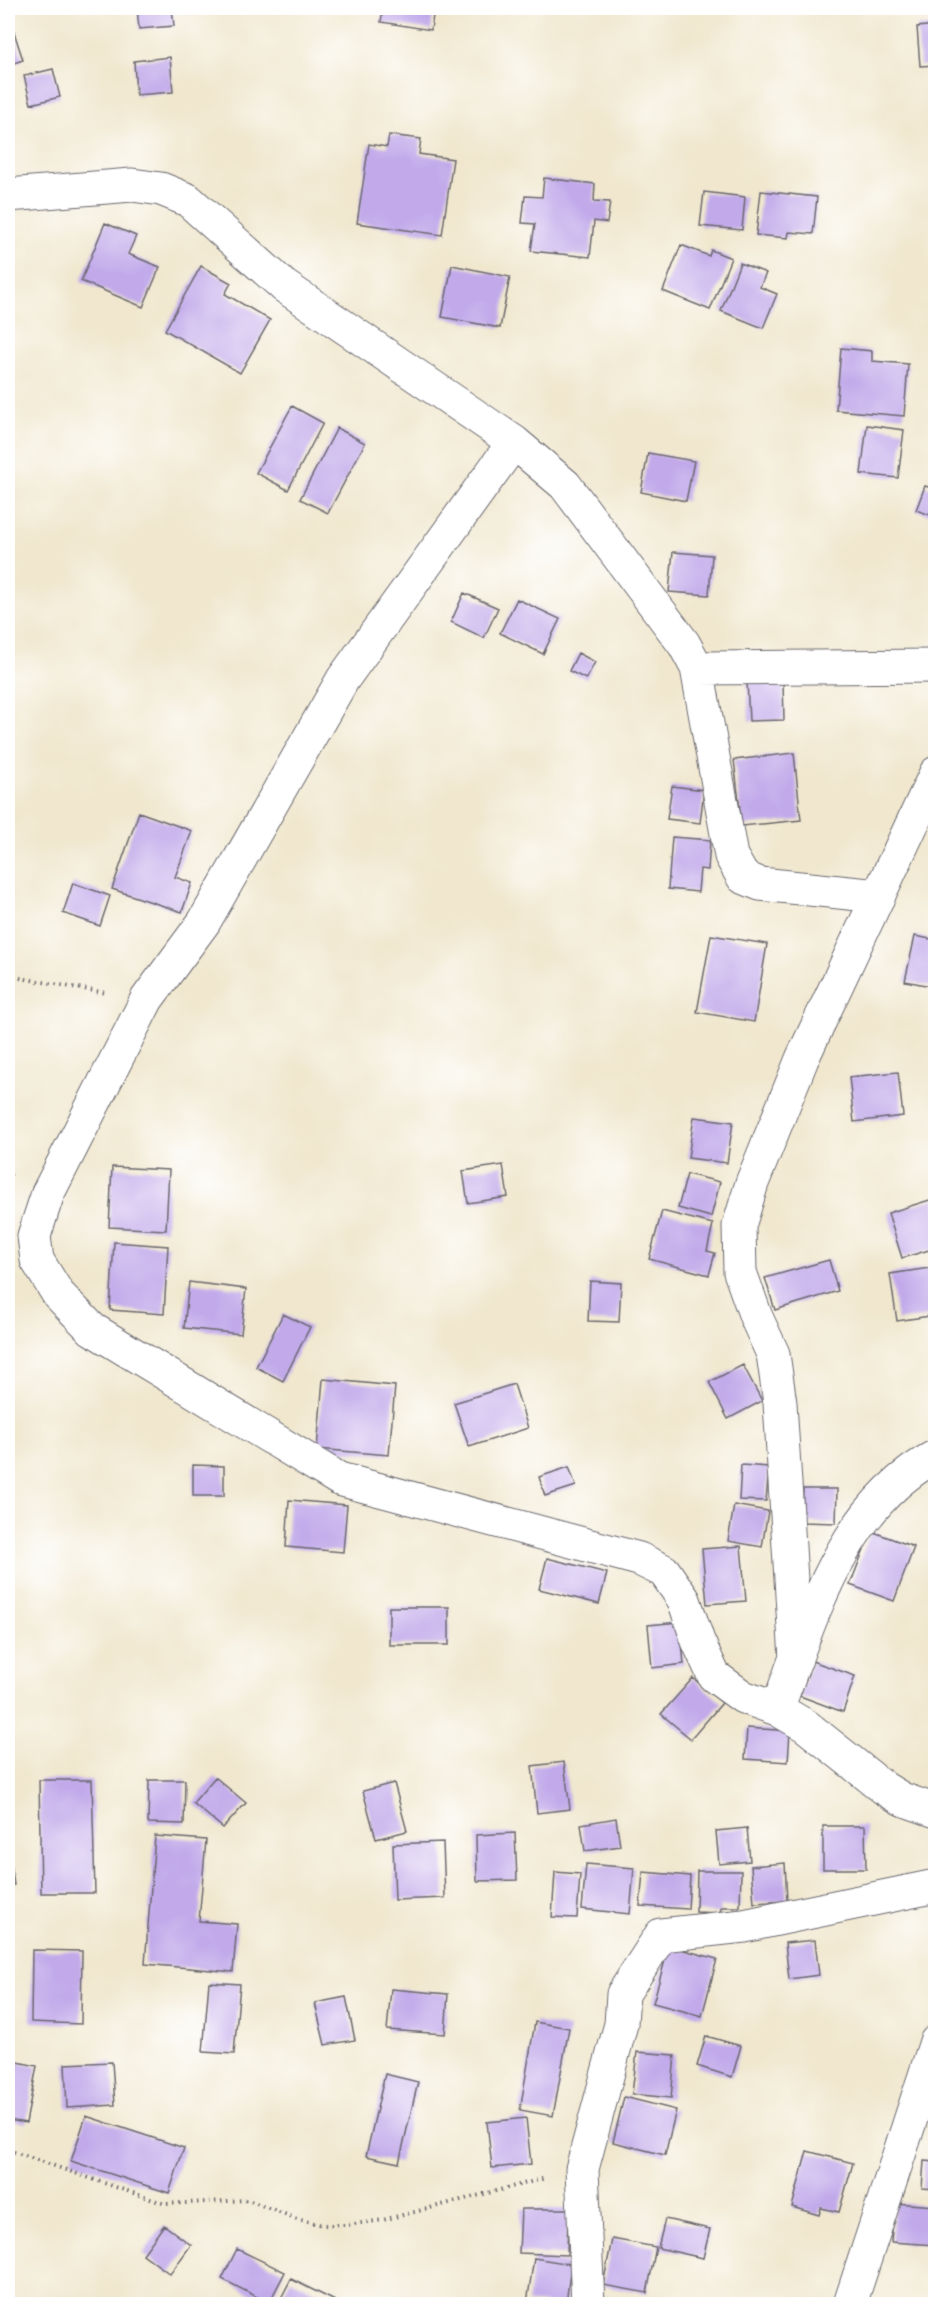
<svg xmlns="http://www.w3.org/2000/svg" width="943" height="2312" font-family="'Shantell Sans',sans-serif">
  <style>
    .building { fill: #c2aaea }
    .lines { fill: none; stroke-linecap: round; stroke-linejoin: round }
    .minor-casing { stroke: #6a676e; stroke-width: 35 }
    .path { stroke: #6a676e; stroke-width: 4; stroke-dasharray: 1.5 4.5; stroke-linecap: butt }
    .minor { stroke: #fff; stroke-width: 33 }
  </style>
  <rect width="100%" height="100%" fill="#fff"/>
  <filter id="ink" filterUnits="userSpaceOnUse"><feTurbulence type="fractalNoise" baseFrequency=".0167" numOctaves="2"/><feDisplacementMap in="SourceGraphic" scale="12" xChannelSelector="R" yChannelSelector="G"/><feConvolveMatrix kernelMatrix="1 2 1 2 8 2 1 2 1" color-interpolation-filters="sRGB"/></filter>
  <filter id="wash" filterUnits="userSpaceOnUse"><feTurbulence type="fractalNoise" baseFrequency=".008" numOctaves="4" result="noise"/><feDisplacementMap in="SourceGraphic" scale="24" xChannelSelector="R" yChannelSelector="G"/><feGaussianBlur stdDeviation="1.35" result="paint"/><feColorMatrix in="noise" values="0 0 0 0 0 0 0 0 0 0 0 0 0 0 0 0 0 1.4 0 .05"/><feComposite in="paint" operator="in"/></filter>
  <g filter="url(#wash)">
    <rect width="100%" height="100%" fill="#f0e7ce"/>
    <g id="blocks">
      <path class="building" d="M 137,8 L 172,8 L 174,26 L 139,29 Z
        M 383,8 L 434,8 L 431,30 L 381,22 Z
        M 936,25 L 936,65 L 920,66 L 917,27 Z
        M 14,32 L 23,60 L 8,65 L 8,34 Z
        M 170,57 L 173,92 L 136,95 L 134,61 Z
        M 53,69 L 60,97 L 31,104 L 24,76 Z
        M 389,135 L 421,139 L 419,154 L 453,159 L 442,235 L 357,223 L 369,144 L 387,147 Z
        M 544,178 L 595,184 L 594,201 L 610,202 L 607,223 L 594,221 L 590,257 L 531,251 L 535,224 L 522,223 L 525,196 L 542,197 Z
        M 761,191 L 817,197 L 813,234 L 789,232 L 788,238 L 756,235 Z
        M 704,192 L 745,197 L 742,230 L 700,226 Z
        M 105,223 L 136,236 L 128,254 L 160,267 L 143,307 L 81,281 Z
        M 681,245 L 709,256 L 711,250 L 731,258 L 710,310 L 663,291 Z
        M 740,263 L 766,273 L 760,287 L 777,294 L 763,328 L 721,311 Z
        M 452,265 L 510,277 L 500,328 L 442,317 Z
        M 201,266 L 231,283 L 225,294 L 270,320 L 240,373 L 165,330 Z
        M 841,348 L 872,351 L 872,361 L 908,364 L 904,416 L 836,410 Z
        M 292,406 L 323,423 L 288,490 L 256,473 Z
        M 867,425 L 904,430 L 898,478 L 861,474 Z
        M 337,428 L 365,443 L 328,513 L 300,499 Z
        M 648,453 L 694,461 L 686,501 L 641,492 Z
        M 925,486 L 936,489 L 936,517 L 916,510 Z
        M 673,552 L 712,555 L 709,595 L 669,592 Z
        M 464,593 L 498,608 L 484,638 L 451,622 Z
        M 517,599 L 560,619 L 543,654 L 500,633 Z
        M 578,653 L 595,662 L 586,679 L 569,671 Z
        M 747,682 L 783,682 L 784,720 L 749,721 Z
        M 794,753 L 801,820 L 742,826 L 734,760 Z
        M 672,786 L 704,790 L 700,823 L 667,819 Z
        M 139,812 L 192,831 L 175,877 L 192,883 L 182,912 L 112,889 Z
        M 672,837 L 710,840 L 708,870 L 700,869 L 698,892 L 668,889 Z
        M 73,883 L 110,896 L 100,926 L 63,913 Z
        M 711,935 L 767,944 L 754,1022 L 697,1012 Z
        M 915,936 L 936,940 L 936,987 L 905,981 Z
        M 898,1072 L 903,1116 L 854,1122 L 849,1077 Z
        M 694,1117 L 733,1122 L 727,1163 L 688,1158 Z
        M 503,1165 L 508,1197 L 468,1203 L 463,1171 Z
        M 112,1167 L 169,1170 L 166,1230 L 109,1227 Z
        M 687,1174 L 720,1182 L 711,1217 L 678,1208 Z
        M 936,1198 L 936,1248 L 902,1258 L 888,1213 Z
        M 662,1211 L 713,1224 L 707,1251 L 715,1253 L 709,1275 L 649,1259 Z
        M 114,1242 L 168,1246 L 164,1314 L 110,1310 Z
        M 829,1260 L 838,1291 L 775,1310 L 765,1278 Z
        M 936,1267 L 936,1315 L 897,1321 L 890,1274 Z
        M 590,1281 L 621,1283 L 619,1322 L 588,1321 Z
        M 189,1282 L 246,1289 L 241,1334 L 184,1328 Z
        M 283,1314 L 310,1327 L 283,1381 L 256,1367 Z
        M 743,1365 L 762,1401 L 728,1419 L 709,1382 Z
        M 323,1379 L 395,1386 L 389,1455 L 317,1449 Z
        M 514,1384 L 528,1428 L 469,1447 L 454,1403 Z
        M 193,1465 L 224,1466 L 224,1496 L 193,1496 Z
        M 741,1465 L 769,1467 L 766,1501 L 739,1500 Z
        M 569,1467 L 576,1486 L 545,1496 L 539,1477 Z
        M 803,1489 L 837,1489 L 836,1523 L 802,1522 Z
        M 289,1500 L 347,1505 L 343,1552 L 286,1547 Z
        M 734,1505 L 768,1511 L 762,1547 L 728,1541 Z
        M 871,1531 L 914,1547 L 894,1601 L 850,1585 Z
        M 741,1546 L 746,1601 L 707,1604 L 702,1549 Z
        M 547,1558 L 607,1573 L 599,1604 L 539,1589 Z
        M 389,1607 L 449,1607 L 449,1645 L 389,1645 Z
        M 680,1622 L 684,1664 L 652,1668 L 648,1625 Z
        M 812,1661 L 855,1676 L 843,1712 L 800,1696 Z
        M 693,1678 L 722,1703 L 691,1739 L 661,1714 Z
        M 747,1728 L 790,1731 L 788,1762 L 745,1759 Z
        M 564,1762 L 570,1809 L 537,1813 L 532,1766 Z
        M 215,1777 L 246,1803 L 223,1828 L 193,1803 Z
        M 39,1780 L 92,1780 L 95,1893 L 41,1893 Z
        M 149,1780 L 185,1780 L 184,1824 L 148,1823 Z
        M 394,1783 L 407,1831 L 376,1839 L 363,1791 Z
        M 616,1818 L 620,1846 L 585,1851 L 581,1824 Z
        M 823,1826 L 865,1826 L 866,1869 L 823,1869 Z
        M 747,1828 L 750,1861 L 719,1864 L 716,1831 Z
        M 515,1833 L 517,1880 L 477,1881 L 476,1835 Z
        M 155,1836 L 206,1840 L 199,1921 L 237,1924 L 233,1972 L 145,1964 Z
        M 8,1842 L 14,1885 L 8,1886 Z
        M 443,1842 L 445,1898 L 395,1900 L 393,1844 Z
        M 785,1863 L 787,1901 L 754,1903 L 751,1866 Z
        M 586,1864 L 634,1868 L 630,1914 L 582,1909 Z
        M 697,1871 L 741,1871 L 740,1907 L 721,1907 L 720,1913 L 696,1912 Z
        M 555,1872 L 580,1874 L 577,1918 L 552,1917 Z
        M 643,1872 L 690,1876 L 688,1909 L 640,1906 Z
        M 815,1940 L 819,1975 L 789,1979 L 785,1943 Z
        M 669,1946 L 717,1959 L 702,2016 L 653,2003 Z
        M 32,1950 L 82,1951 L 81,2024 L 31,2022 Z
        M 209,1982 L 240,1984 L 234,2054 L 203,2052 Z
        M 391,1989 L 448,1994 L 445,2034 L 387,2030 Z
        M 346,1997 L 355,2040 L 325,2045 L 315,2003 Z
        M 535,2022 L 569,2028 L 553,2116 L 520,2110 Z
        M 706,2036 L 741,2046 L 732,2077 L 697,2066 Z
        M 637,2052 L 675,2055 L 671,2098 L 632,2094 Z
        M 8,2060 L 37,2066 L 26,2123 L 8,2120 Z
        M 112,2062 L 115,2105 L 67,2108 L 65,2064 Z
        M 385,2074 L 418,2082 L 399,2163 L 366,2156 Z
        M 624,2097 L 676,2110 L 665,2155 L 613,2142 Z
        M 86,2116 L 184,2148 L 169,2193 L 71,2161 Z
        M 526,2118 L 531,2164 L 492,2168 L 487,2122 Z
        M 807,2151 L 853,2163 L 839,2212 L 821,2208 L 819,2215 L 792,2207 Z
        M 924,2161 L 936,2162 L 936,2189 L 922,2188 Z
        M 894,2203 L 936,2206 L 936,2245 L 891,2242 Z
        M 521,2209 L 568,2209 L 567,2255 L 519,2253 Z
        M 665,2219 L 710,2229 L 703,2258 L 658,2248 Z
        M 164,2225 L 191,2245 L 170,2274 L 143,2254 Z
        M 612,2239 L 656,2247 L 647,2293 L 603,2285 Z
        M 237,2249 L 285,2272 L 269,2303 L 222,2279 Z
        M 534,2258 L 571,2264 L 566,2304 L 527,2303 Z
        M 291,2279 L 335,2301 L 334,2304 L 278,2304 Z
        M 604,2298 L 637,2301 L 637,2304 L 603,2304 Z"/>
    </g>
  </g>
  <g filter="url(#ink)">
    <use href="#blocks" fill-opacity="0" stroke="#6a676e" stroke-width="1.5"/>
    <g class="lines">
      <g class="minor-casing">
        <path id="minor" d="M 8,195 L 132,185 L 161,189 L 188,200 L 284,286 L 514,442 L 565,485 L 684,644 L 697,668 L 731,856 L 743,877 L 760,884 L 879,896
          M 514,442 L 343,679 L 204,922 L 147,999 L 48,1193 L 34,1236 L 37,1260 L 58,1294 L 92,1329 L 339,1479 L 639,1559 L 664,1571 L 684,1600 L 698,1641 L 714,1676 L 743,1697 L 777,1709 L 806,1726 L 884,1788 L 902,1799 L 936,1811
          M 697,668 L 936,666
          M 796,1659 L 780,1403 L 773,1354 L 756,1317 L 740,1272 L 739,1226 L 752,1183 L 802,1059 L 936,773
          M 777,1709 C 812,1617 842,1506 936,1456
          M 588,2304 L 582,2169 L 621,2024 L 623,1994 L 661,1935 L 744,1926 L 936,1886
          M 850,2304 L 936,2042"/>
      </g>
      <path class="path" d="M 8,976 L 107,993
        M 8,1169 L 12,1180
        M 8,2150 L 165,2204 L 248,2200 L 300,2220 L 323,2225 L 347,2225 L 383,2220 L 546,2178"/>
      <use href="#minor" class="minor"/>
    </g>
  </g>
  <rect width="943" height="2312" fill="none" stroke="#fff" stroke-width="30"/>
</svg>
